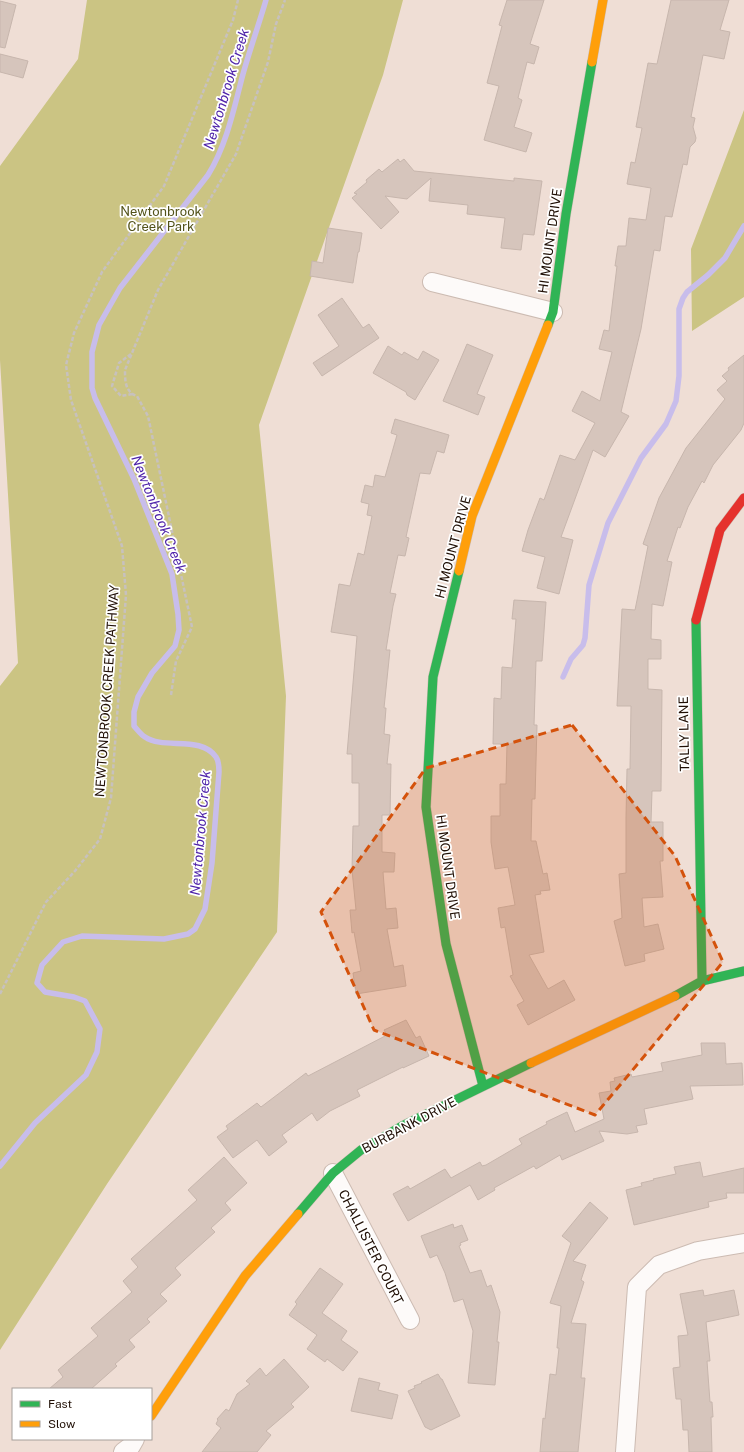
<svg xmlns="http://www.w3.org/2000/svg" width="744" height="1452" font-family="'Public Sans',sans-serif">
  <style>
    .forest { fill: #cbc483 }
    .lines { fill: none; stroke-linecap: round; stroke-linejoin: round }
    .stream { stroke: #c8bdeb; stroke-width: 5.5 }
    .building { fill: #d6c5bc; stroke: #c7b6ad }
    .street-casing { stroke: #ccbbb2; stroke-width: 20 }
    .fast-casing { stroke: #ccbbb2; stroke-width: 10 }
    .slow-casing { stroke: #ccbbb2; stroke-width: 10 }
    .jam-casing { stroke: #ccbbb2; stroke-width: 10 }
    .path { stroke: #c7c1be; stroke-width: 2.5; stroke-dasharray: 4 2; stroke-linecap: butt }
    .street { stroke: #fdfaf9; stroke-width: 18 }
    .fast { stroke: #30b455; stroke-width: 9 }
    .slow { stroke: #ff9f0a; stroke-width: 9 }
    .jam { stroke: #e5322d; stroke-width: 9 }
    .marked { fill: #d4520b; fill-opacity: 0.2; stroke: #d4520b; stroke-width: 3; stroke-dasharray: 8 5; stroke-linejoin: round }
    .labels { text-anchor: middle; dominant-baseline: central; stroke-width: 3.5; stroke-linejoin: round; paint-order: stroke }
    .park-label { font-size: 13px; fill: #525219; stroke: #fff }
    .street-label { font-size: 13px; fill: #200f05; stroke: #fff }
    .water-label { font-size: 14px; font-style: italic; fill: #4f24a9; stroke: #fff }
  </style>
  <rect width="100%" height="100%" fill="#efded5"/>
  <path class="forest" d="M 87,0 L 403,0 L 383,75 L 259,425 L 286,696 L 277,932 L 107,1184 L 0,1350 L 0,686 L 18,663 L 0,360 L 0,166 L 78,59 Z
    M 744,110 L 744,297 L 692,331 L 691,249 Z"/>
  <g class="lines">
    <path class="stream" d="M 563,677 L 571,659 L 583,645 L 585,638 L 589,585 L 608,523 L 641,458 L 666,424 L 676,401 L 679,376 L 679,309 L 683,298 L 687,292 L 708,275 L 725,258 L 744,226
      M 0,1166 L 35,1123 L 86,1075 L 97,1052 L 100,1029 L 85,1001 L 74,997 L 45,992 L 37,983 L 42,965 L 63,942 L 82,936 L 164,939 L 188,934 L 195,929 L 205,909 L 212,863 L 219,772 C 219,767 219,761 216,757 C 201,735 164,750 145,737 C 141,735 137,729 134,726 L 134,712 L 138,697 L 152,673 L 175,646 L 179,630 L 178,614 L 172,574 L 134,479 L 95,398 L 92,388 L 92,352 L 99,325 L 120,288 L 208,175 C 227,144 234,108 243,74 C 250,49 259,24 266,0"/>
  </g>
  <path class="building" d="M 507,0 L 544,0 L 530,44 L 539,47 L 534,64 L 527,62 L 518,98 L 522,100 L 514,127 L 532,133 L 526,152 L 484,140 L 499,86 L 487,83 L 502,26 L 499,25 Z
    M 671,0 L 729,0 L 720,30 L 730,32 L 724,59 L 703,55 L 691,117 L 695,118 L 693,127 L 696,138 L 695,142 L 690,147 L 687,165 L 683,164 L 672,217 L 665,216 L 660,251 L 654,250 L 641,329 L 621,412 L 629,416 L 605,457 L 593,450 L 561,537 L 573,540 L 559,594 L 537,588 L 545,557 L 522,551 L 528,530 L 540,498 L 544,500 L 560,455 L 575,460 L 595,423 L 572,411 L 582,391 L 600,401 L 612,352 L 599,349 L 604,330 L 609,331 L 617,266 L 615,266 L 618,246 L 626,246 L 629,218 L 646,220 L 651,188 L 627,184 L 631,162 L 635,163 L 642,128 L 636,127 L 648,63 L 657,64 Z
    M 0,1 L 16,5 L 5,48 L 0,47 Z
    M 0,54 L 28,61 L 23,78 L 0,72 Z
    M 398,159 L 400,162 L 404,159 L 414,171 L 514,181 L 514,178 L 542,181 L 534,235 L 523,234 L 521,250 L 501,248 L 505,218 L 467,214 L 468,205 L 429,201 L 431,178 L 407,199 L 385,196 L 399,212 L 381,229 L 352,198 L 357,194 L 354,193 L 367,182 L 366,180 L 379,169 L 382,172 Z
    M 328,228 L 362,233 L 359,252 L 358,252 L 353,283 L 310,276 L 312,261 L 323,263 Z
    M 342,298 L 363,328 L 369,324 L 379,338 L 322,376 L 313,363 L 339,346 L 318,315 Z
    M 467,344 L 493,355 L 477,394 L 485,397 L 478,415 L 443,401 Z
    M 388,346 L 402,355 L 404,352 L 418,360 L 423,351 L 439,360 L 415,400 L 407,395 L 406,392 L 373,373 Z
    M 744,355 L 744,423 L 741,430 L 713,465 L 704,483 L 702,481 L 688,507 L 680,528 L 678,527 L 667,561 L 672,562 L 663,606 L 652,604 L 651,639 L 661,640 L 661,659 L 648,659 L 648,689 L 662,690 L 661,791 L 652,791 L 651,822 L 663,822 L 663,861 L 660,861 L 663,897 L 642,898 L 644,927 L 658,924 L 664,949 L 644,954 L 645,961 L 625,966 L 614,921 L 622,918 L 619,874 L 626,873 L 626,818 L 627,769 L 630,769 L 631,706 L 617,706 L 622,609 L 635,610 L 648,546 L 643,544 L 659,498 L 686,448 L 725,399 L 717,390 L 727,381 L 722,376 L 729,370 L 728,368 Z
    M 395,419 L 449,435 L 444,453 L 437,451 L 430,474 L 420,473 L 406,537 L 409,538 L 405,556 L 398,555 L 390,593 L 396,594 L 393,606 L 386,650 L 390,650 L 384,708 L 386,708 L 384,734 L 390,735 L 387,764 L 391,764 L 390,815 L 382,815 L 382,852 L 395,853 L 394,872 L 383,872 L 386,909 L 396,908 L 398,928 L 387,929 L 394,967 L 403,965 L 406,986 L 356,994 L 353,973 L 361,971 L 354,932 L 352,933 L 350,910 L 356,910 L 352,870 L 353,826 L 359,826 L 359,783 L 352,783 L 352,754 L 347,754 L 357,636 L 331,632 L 339,584 L 350,586 L 358,553 L 364,555 L 372,516 L 367,515 L 369,504 L 361,502 L 365,485 L 373,487 L 375,475 L 385,477 L 397,435 L 391,433 Z
    M 514,600 L 546,602 L 542,661 L 536,661 L 534,725 L 537,725 L 535,799 L 532,799 L 531,841 L 536,841 L 543,874 L 547,873 L 550,890 L 540,891 L 541,894 L 535,895 L 544,952 L 529,955 L 548,989 L 564,980 L 575,1000 L 528,1025 L 517,1005 L 524,1001 L 510,976 L 513,975 L 505,927 L 501,928 L 498,908 L 515,905 L 508,867 L 495,869 L 491,842 L 491,816 L 500,816 L 500,784 L 506,784 L 507,744 L 493,744 L 494,698 L 501,699 L 502,667 L 512,668 L 516,619 L 512,619 Z
    M 406,1020 L 416,1038 L 420,1036 L 429,1056 L 403,1068 L 403,1067 L 357,1090 L 360,1096 L 330,1111 L 317,1121 L 312,1113 L 282,1135 L 287,1142 L 269,1156 L 257,1140 L 233,1158 L 217,1137 L 228,1129 L 226,1126 L 257,1103 L 261,1107 L 306,1073 L 308,1076 L 387,1035 L 384,1030 Z
    M 701,1043 L 725,1043 L 726,1064 L 742,1063 L 743,1085 L 690,1086 L 693,1099 L 644,1109 L 647,1124 L 636,1126 L 638,1132 L 627,1134 L 599,1131 L 604,1141 L 562,1160 L 560,1155 L 536,1169 L 534,1166 L 494,1188 L 495,1190 L 478,1200 L 470,1185 L 408,1221 L 393,1194 L 408,1186 L 410,1189 L 445,1169 L 451,1178 L 480,1162 L 482,1166 L 486,1165 L 522,1144 L 519,1139 L 547,1124 L 546,1122 L 567,1112 L 575,1132 L 604,1119 L 599,1093 L 611,1091 L 610,1082 L 615,1081 L 614,1078 L 631,1074 L 632,1077 L 663,1071 L 661,1063 L 702,1055 Z
    M 224,1157 L 247,1183 L 225,1203 L 231,1210 L 211,1228 L 215,1232 L 175,1268 L 181,1275 L 160,1294 L 167,1301 L 147,1319 L 150,1322 L 129,1340 L 135,1347 L 115,1364 L 117,1366 L 91,1389 L 49,1389 L 63,1377 L 58,1370 L 98,1336 L 91,1328 L 132,1292 L 123,1281 L 138,1267 L 131,1259 L 197,1200 L 188,1190 Z
    M 700,1162 L 703,1177 L 744,1168 L 744,1193 L 726,1193 L 727,1198 L 708,1202 L 709,1207 L 634,1225 L 626,1190 L 642,1186 L 641,1183 L 654,1180 L 653,1179 L 676,1174 L 674,1167 Z
    M 590,1202 L 608,1218 L 573,1261 L 586,1265 L 581,1280 L 584,1282 L 571,1323 L 586,1324 L 581,1378 L 585,1378 L 578,1452 L 540,1452 L 543,1418 L 545,1419 L 550,1374 L 556,1375 L 559,1348 L 557,1348 L 561,1306 L 550,1303 L 571,1243 L 562,1236 Z
    M 453,1224 L 454,1228 L 462,1225 L 468,1240 L 460,1243 L 461,1245 L 459,1246 L 470,1273 L 481,1270 L 487,1287 L 491,1285 L 500,1312 L 497,1342 L 499,1342 L 495,1385 L 468,1383 L 473,1331 L 463,1299 L 454,1302 L 445,1273 L 437,1255 L 430,1258 L 421,1236 Z
    M 320,1268 L 343,1284 L 322,1313 L 347,1331 L 341,1340 L 358,1352 L 343,1371 L 327,1359 L 325,1362 L 307,1349 L 317,1335 L 289,1315 L 297,1304 L 295,1302 Z
    M 703,1290 L 704,1296 L 734,1290 L 739,1315 L 706,1322 L 710,1361 L 707,1361 L 710,1402 L 712,1402 L 713,1417 L 711,1417 L 712,1452 L 689,1452 L 688,1430 L 683,1430 L 681,1399 L 676,1399 L 673,1368 L 680,1367 L 678,1336 L 688,1335 L 680,1294 Z
    M 284,1359 L 309,1387 L 291,1404 L 294,1407 L 266,1431 L 271,1435 L 257,1452 L 202,1452 L 221,1428 L 216,1424 L 218,1420 L 217,1419 L 226,1409 L 229,1411 L 237,1394 L 250,1384 L 246,1381 L 260,1368 L 266,1376 Z
    M 438,1374 L 441,1379 L 442,1379 L 460,1416 L 431,1430 L 425,1427 L 408,1391 L 415,1388 L 414,1386 L 422,1383 L 421,1382 Z
    M 359,1378 L 380,1383 L 378,1390 L 398,1395 L 392,1419 L 351,1411 Z"/>
  <g class="lines">
    <g class="street-casing">
      <path id="street" d="M 432,282 L 553,312
        M 333,1173 L 410,1320
        M 123,1452 L 131,1446 L 135,1439
        M 625,1452 L 637,1287 L 659,1265 L 698,1251 L 744,1243"/>
    </g>
    <g class="fast-casing">
      <path id="fast" d="M 548,325 L 553,312 L 566,214 L 592,62
        M 459,571 L 433,677 L 426,807 L 446,944 L 483,1086
        M 696,620 L 702,981
        M 675,996 L 702,981 L 744,971
        M 298,1214 L 333,1173 L 361,1150 L 404,1125 L 531,1063"/>
    </g>
    <g class="slow-casing">
      <path id="slow" d="M 592,62 L 603,0
        M 459,571 L 472,516 L 548,325
        M 531,1063 L 675,996
        M 151,1416 L 245,1276 L 298,1214"/>
    </g>
    <g class="jam-casing">
      <path id="jam" d="M 696,620 L 720,530 L 744,498"/>
    </g>
    <path class="path" d="M 131,354 L 119,363 L 112,386 L 121,396 L 132,394
      M 171,695 L 176,661 L 192,627 L 148,416 L 137,396 C 125,392 125,381 125,370 L 158,290 L 236,154 L 268,62 L 276,24 L 285,0
      M 0,994 L 46,902 L 75,871 L 100,839 L 111,798 L 126,595 L 122,546 L 71,400 L 66,365 L 74,333 L 102,272 L 164,186 L 233,20 L 238,0"/>
    <use href="#street" class="street"/>
    <use href="#fast" class="fast"/>
    <use href="#slow" class="slow"/>
    <use href="#jam" class="jam"/>
  </g>
  <path class="marked" d="M 572,725 L 675,856 L 723,962 L 595,1115 L 374,1030 L 321,912 L 426,768 Z"/>
  <g class="labels">
    <g class="park-label">
      <text x="161" y="211">Newtonbrook<tspan x="161" dy="15">Creek Park</tspan></text>
    </g>
    <g class="street-label">
      <text transform="translate(550 241) rotate(-82)">HI MOUNT DRIVE</text>
      <text transform="translate(453 547) rotate(-75)">HI MOUNT DRIVE</text>
      <text transform="translate(107 691) rotate(-86)">NEWTONBROOK CREEK PATHWAY</text>
      <text transform="translate(684 734) rotate(-91)">TALLY LANE</text>
      <text transform="translate(448 867) rotate(82)">HI MOUNT DRIVE</text>
      <text transform="translate(409 1125) rotate(-28)">BURBANK DRIVE</text>
      <text transform="translate(371 1247) rotate(63)">CHALLISTER COURT</text>
    </g>
    <g class="water-label">
      <text transform="translate(226 89) rotate(-73)">Newtonbrook Creek</text>
      <text transform="translate(159 514) rotate(68)">Newtonbrook Creek</text>
      <text transform="translate(200 833) rotate(-85)">Newtonbrook Creek</text>
    </g>
  </g>
  <rect x="12" y="1388" width="140" height="52" fill="#ffffff" stroke="#a69f9b"/>
  <rect x="20" y="1401" width="20" height="6" fill="#30b455" stroke="#a69f9b"/>
  <text x="48" y="1408" font-size="12" fill="#200f05">Fast</text>
  <rect x="20" y="1421" width="20" height="6" fill="#ff9f0a" stroke="#a69f9b"/>
  <text x="48" y="1428" font-size="12" fill="#200f05">Slow</text>
</svg>
